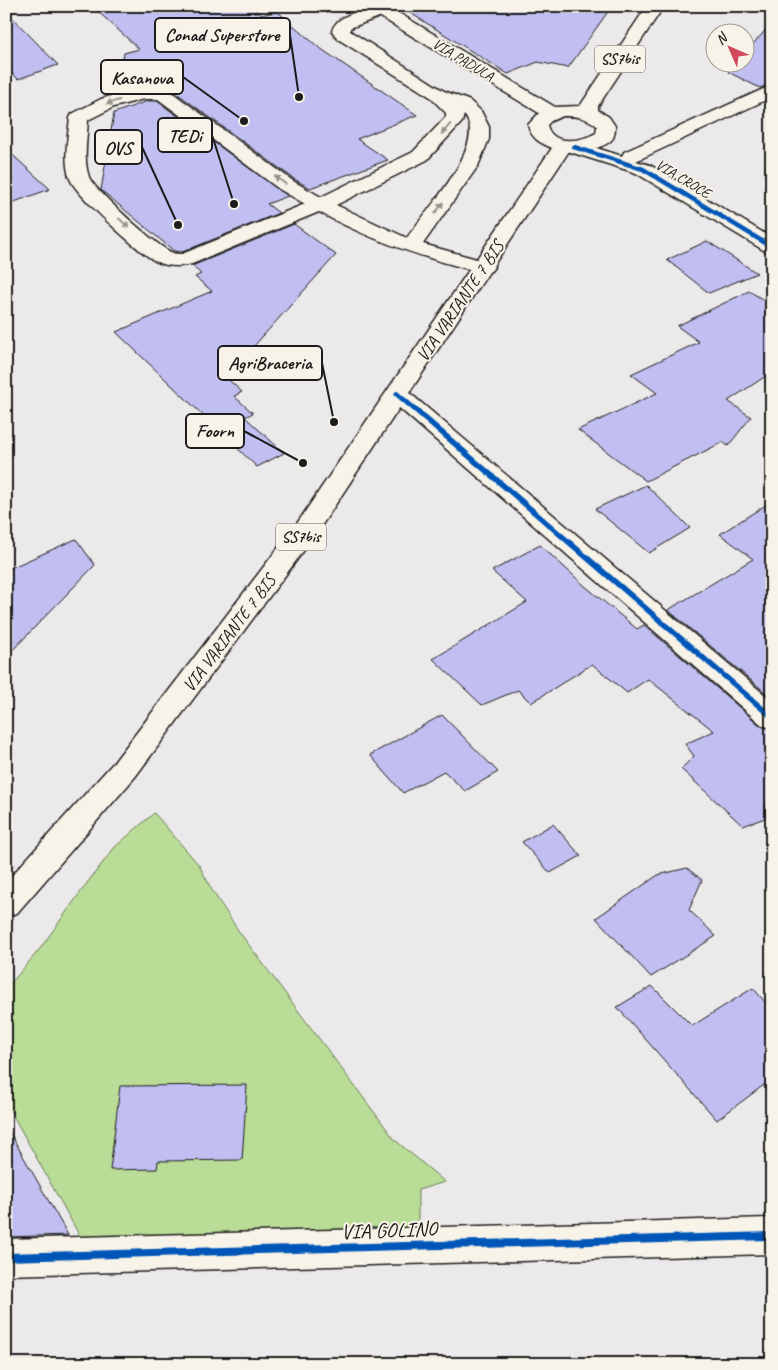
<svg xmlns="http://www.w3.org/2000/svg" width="778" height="1370" font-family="Caveat,sans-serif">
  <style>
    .green { fill: #b9dc96; stroke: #6a7c59 }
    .building { fill: #c1bff1; stroke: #1c1c1c }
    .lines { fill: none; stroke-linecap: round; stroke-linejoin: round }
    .minor-casing { stroke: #1c1c1c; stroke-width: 3 }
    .major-casing { stroke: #1c1c1c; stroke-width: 3 }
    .minor { fill: #f7f3e8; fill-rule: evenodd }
    .major { fill: #f7f3e8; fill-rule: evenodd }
    .cycleway-far2-casing { stroke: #f7f3e8; stroke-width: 6 }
    .cycleway-far1-casing { stroke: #f7f3e8; stroke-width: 9 }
    .cycleway-casing { stroke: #f7f3e8; stroke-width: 11 }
    .cycleway-far2 { stroke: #0057b8; stroke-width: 4.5 }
    .cycleway-far1 { stroke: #0057b8; stroke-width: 5.5 }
    .cycleway { stroke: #0057b8; stroke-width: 8 }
    .oneway { fill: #94928c }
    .labels { text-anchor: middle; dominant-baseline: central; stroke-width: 4; stroke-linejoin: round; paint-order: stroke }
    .far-street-label { font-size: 15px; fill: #1c1c1c; stroke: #f7f3e8 }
    .shield { fill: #f7f3e8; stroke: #5e5c59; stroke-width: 1 }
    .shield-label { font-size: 16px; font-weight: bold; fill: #1c1c1c }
    .street-label { font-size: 18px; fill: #1c1c1c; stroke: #f7f3e8 }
    .near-street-label { font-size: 21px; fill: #1c1c1c; stroke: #f7f3e8 }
    .leader { fill: none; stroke: #1c1c1c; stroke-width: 2 }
    .callout-dot { fill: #1c1c1c; stroke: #f7f3e8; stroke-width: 2 }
    .callout { fill: #f7f3e8; stroke: #1c1c1c; stroke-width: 2 }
    .callout-label { font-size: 19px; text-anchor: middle; font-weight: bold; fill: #1c1c1c }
  </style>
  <rect width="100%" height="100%" fill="#ece9ea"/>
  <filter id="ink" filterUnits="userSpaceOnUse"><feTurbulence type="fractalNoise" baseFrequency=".02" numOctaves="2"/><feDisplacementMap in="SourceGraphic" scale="10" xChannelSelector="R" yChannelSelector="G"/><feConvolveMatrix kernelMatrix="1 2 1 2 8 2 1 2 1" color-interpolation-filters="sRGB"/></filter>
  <g filter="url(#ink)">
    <path class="green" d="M 154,813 L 199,865 L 213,892 L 240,933 L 395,1140 L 445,1182 L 418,1190 L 418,1232 L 82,1240 L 6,1103 L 6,989 L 39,950 L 90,879 L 115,847 Z"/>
    <path class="building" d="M 92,6 L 251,6 L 262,15 L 277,11 L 317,46 L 417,115 L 357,139 L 388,160 L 310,188 L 294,179 L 171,89 L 155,86 L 132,88 L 120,76 L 124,53 L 139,49 Z
      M 399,6 L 612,6 L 568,68 L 538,62 L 508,74 Z
      M 6,11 L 58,65 L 18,79 L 6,67 Z
      M 772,23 L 772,83 L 760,88 L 728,72 L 736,62 L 746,62 L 746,52 Z
      M 144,101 L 157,101 L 288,196 L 267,204 L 279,213 L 182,252 L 174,251 L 101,190 L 114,113 L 145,102 Z
      M 6,149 L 50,189 L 6,205 Z
      M 294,224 L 336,255 L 244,357 L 218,370 L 242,392 L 234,396 L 253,413 L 245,417 L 284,453 L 257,467 L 116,332 L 212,291 L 195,277 L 201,274 L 192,266 Z
      M 707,241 L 757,273 L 709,293 L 667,260 Z
      M 749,291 L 772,305 L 772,372 L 728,401 L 751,417 L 728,446 L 723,442 L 646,481 L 578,430 L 657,393 L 631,374 L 699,342 L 677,326 Z
      M 646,485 L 690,528 L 649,553 L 595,509 Z
      M 772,501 L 772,698 L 668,610 L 753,559 L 720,534 Z
      M 76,539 L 95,565 L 6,657 L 6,570 Z
      M 540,545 L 585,586 L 637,629 L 644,625 L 761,726 L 772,730 L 772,800 L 766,804 L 765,818 L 743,826 L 681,769 L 694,756 L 685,744 L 714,731 L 648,679 L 627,693 L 592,664 L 531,703 L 518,690 L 482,705 L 433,659 L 527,602 L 492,571 Z
      M 442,715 L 498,772 L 465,791 L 444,771 L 403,793 L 370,755 Z
      M 553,824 L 581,856 L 550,873 L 522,842 Z
      M 687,868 L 702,880 L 689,910 L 716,936 L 651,977 L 596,918 L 658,875 Z
      M 652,986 L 692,1026 L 753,988 L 772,1010 L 772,1079 L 717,1120 L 617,1007 Z
      M 247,1085 L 242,1160 L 158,1161 L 157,1169 L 110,1170 L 120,1086 Z
      M 6,1126 L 68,1235 L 6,1237 Z"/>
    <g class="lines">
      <g class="minor-casing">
        <path id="minor" d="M 375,6 L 387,6 L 389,10 L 387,14 L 350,28 L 350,31 L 444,91 L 470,101 L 481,111 L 489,127 L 489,139 L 478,166 L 423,244 L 491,263 L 494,267 L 491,271 L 484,273 C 426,259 372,241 319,212 L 192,264 C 181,267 166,267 155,261 C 138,251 77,196 70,179 C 63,161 68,136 70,118 L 72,114 L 101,99 L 132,90 L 155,88 L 170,91 L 293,181 L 321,197 L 413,152 L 446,117 L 446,113 L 429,96 L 338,39 L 332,31 C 336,15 361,11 375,6 ZM 144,99 L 158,99 L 279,189 L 305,204 L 182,254 C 178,254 174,254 171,252 C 158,247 93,189 89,177 C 83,160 87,138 88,120 L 114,107 ZM 464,115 C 490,143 423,214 407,238 L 336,205 L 427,160 L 462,122 Z
          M 772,85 L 772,97 L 636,161 L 650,165 L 772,238 L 772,253 L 765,251 L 636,173 L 567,151 L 565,147 L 567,143 L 574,141 L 622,156 L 624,152 Z
          M 397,387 L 405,389 L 772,701 L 772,728 L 762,725 L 389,399 L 386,394 L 389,389 Z
          M 772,1218 L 772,1254 L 6,1275 L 6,1239 Z"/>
      </g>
      <g class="major-casing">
        <path id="major" d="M 367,6 L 387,6 L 555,107 L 580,106 L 647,6 L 664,6 L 598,106 L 598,110 L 609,117 L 615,126 C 615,130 615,134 613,138 C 607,148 580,153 569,151 L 316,534 L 135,777 L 17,913 L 6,917 L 6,882 L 115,761 L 298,522 L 552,148 C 540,143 531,138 528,125 L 539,113 L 369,10 ZM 563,116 C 576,116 587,117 597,126 L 596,133 C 582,141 552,147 547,125 L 551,121 Z"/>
      </g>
      <use href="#minor" class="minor"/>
      <use href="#major" class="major"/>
      <g class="cycleway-far2-casing">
        <path id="cycleway-far2" d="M 574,147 L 643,169 L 772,247"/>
      </g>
      <g class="cycleway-far1-casing">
        <path id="cycleway-far1" d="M 397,394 L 772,717"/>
      </g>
      <g class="cycleway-casing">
        <path id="cycleway" d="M 6,1257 L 772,1236"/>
      </g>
      <use href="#cycleway-far2" class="cycleway-far2"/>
      <use href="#cycleway-far1" class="cycleway-far1"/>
      <use href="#cycleway" class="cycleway"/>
    </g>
    <defs><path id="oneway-solid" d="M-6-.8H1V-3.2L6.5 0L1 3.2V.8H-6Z" transform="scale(1.25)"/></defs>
    <g class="oneway">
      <use href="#oneway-solid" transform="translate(113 102) rotate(162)"/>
      <use href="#oneway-solid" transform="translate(446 129) rotate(131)"/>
      <use href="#oneway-solid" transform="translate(280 180) rotate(-144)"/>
      <use href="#oneway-solid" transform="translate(439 208) rotate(-54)"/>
      <use href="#oneway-solid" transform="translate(124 223) rotate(41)"/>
    </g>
  </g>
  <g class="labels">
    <g class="far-street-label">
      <text transform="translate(463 60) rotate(31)">VIA PADULA</text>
      <text transform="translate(683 179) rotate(31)">VIA CROCE</text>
    </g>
    <g class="shield">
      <rect x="595" y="45.5" width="50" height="27" rx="4"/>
      <rect x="276" y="523.5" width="50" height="27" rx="4"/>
    </g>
    <g class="shield-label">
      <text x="620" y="59">SS7bis</text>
      <text x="301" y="537">SS7bis</text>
    </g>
    <g class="street-label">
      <text transform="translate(460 301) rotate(-56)">VIA VARIANTE 7 BIS</text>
      <text transform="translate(229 633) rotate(-53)">VIA VARIANTE 7 BIS</text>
    </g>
    <g class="near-street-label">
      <text transform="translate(389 1230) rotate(-2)">VIA GOLINO</text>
    </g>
  </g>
  <path class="leader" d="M299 97L290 35M244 121L183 77M234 204L212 135M178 225L142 147M334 422L322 363M303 463L244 431"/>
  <g class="callout-dot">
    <circle cx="299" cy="97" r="5"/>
    <circle cx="244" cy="121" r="5"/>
    <circle cx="234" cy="204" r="5"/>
    <circle cx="178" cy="225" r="5"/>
    <circle cx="334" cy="422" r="5"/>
    <circle cx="303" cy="463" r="5"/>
  </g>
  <g class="callout">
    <rect x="155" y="18" width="135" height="34" rx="5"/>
    <rect x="101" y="60" width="82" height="34" rx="5"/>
    <rect x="158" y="118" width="54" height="34" rx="5"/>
    <rect x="95" y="130" width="47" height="34" rx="5"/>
    <rect x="218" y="346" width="104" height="34" rx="5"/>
    <rect x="186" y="414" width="58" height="34" rx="5"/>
  </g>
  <g class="callout-label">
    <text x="222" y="41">Conad Superstore</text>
    <text x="142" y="84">Kasanova</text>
    <text x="185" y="142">TEDi</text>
    <text x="118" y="154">OVS</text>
    <text x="270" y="369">AgriBraceria</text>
    <text x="215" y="437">Foorn</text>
  </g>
  <rect width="778" height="1370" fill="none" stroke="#f7f3e8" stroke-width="25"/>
  <rect x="12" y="12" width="753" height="1345" fill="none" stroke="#1c1c1c" stroke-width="2" filter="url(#ink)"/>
  <g transform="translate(730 48) rotate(315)"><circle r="24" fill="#f7f3e8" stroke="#9f9d96"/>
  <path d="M0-4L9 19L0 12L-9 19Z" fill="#d1495b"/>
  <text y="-8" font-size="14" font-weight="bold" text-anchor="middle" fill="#1c1c1c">N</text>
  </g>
</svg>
